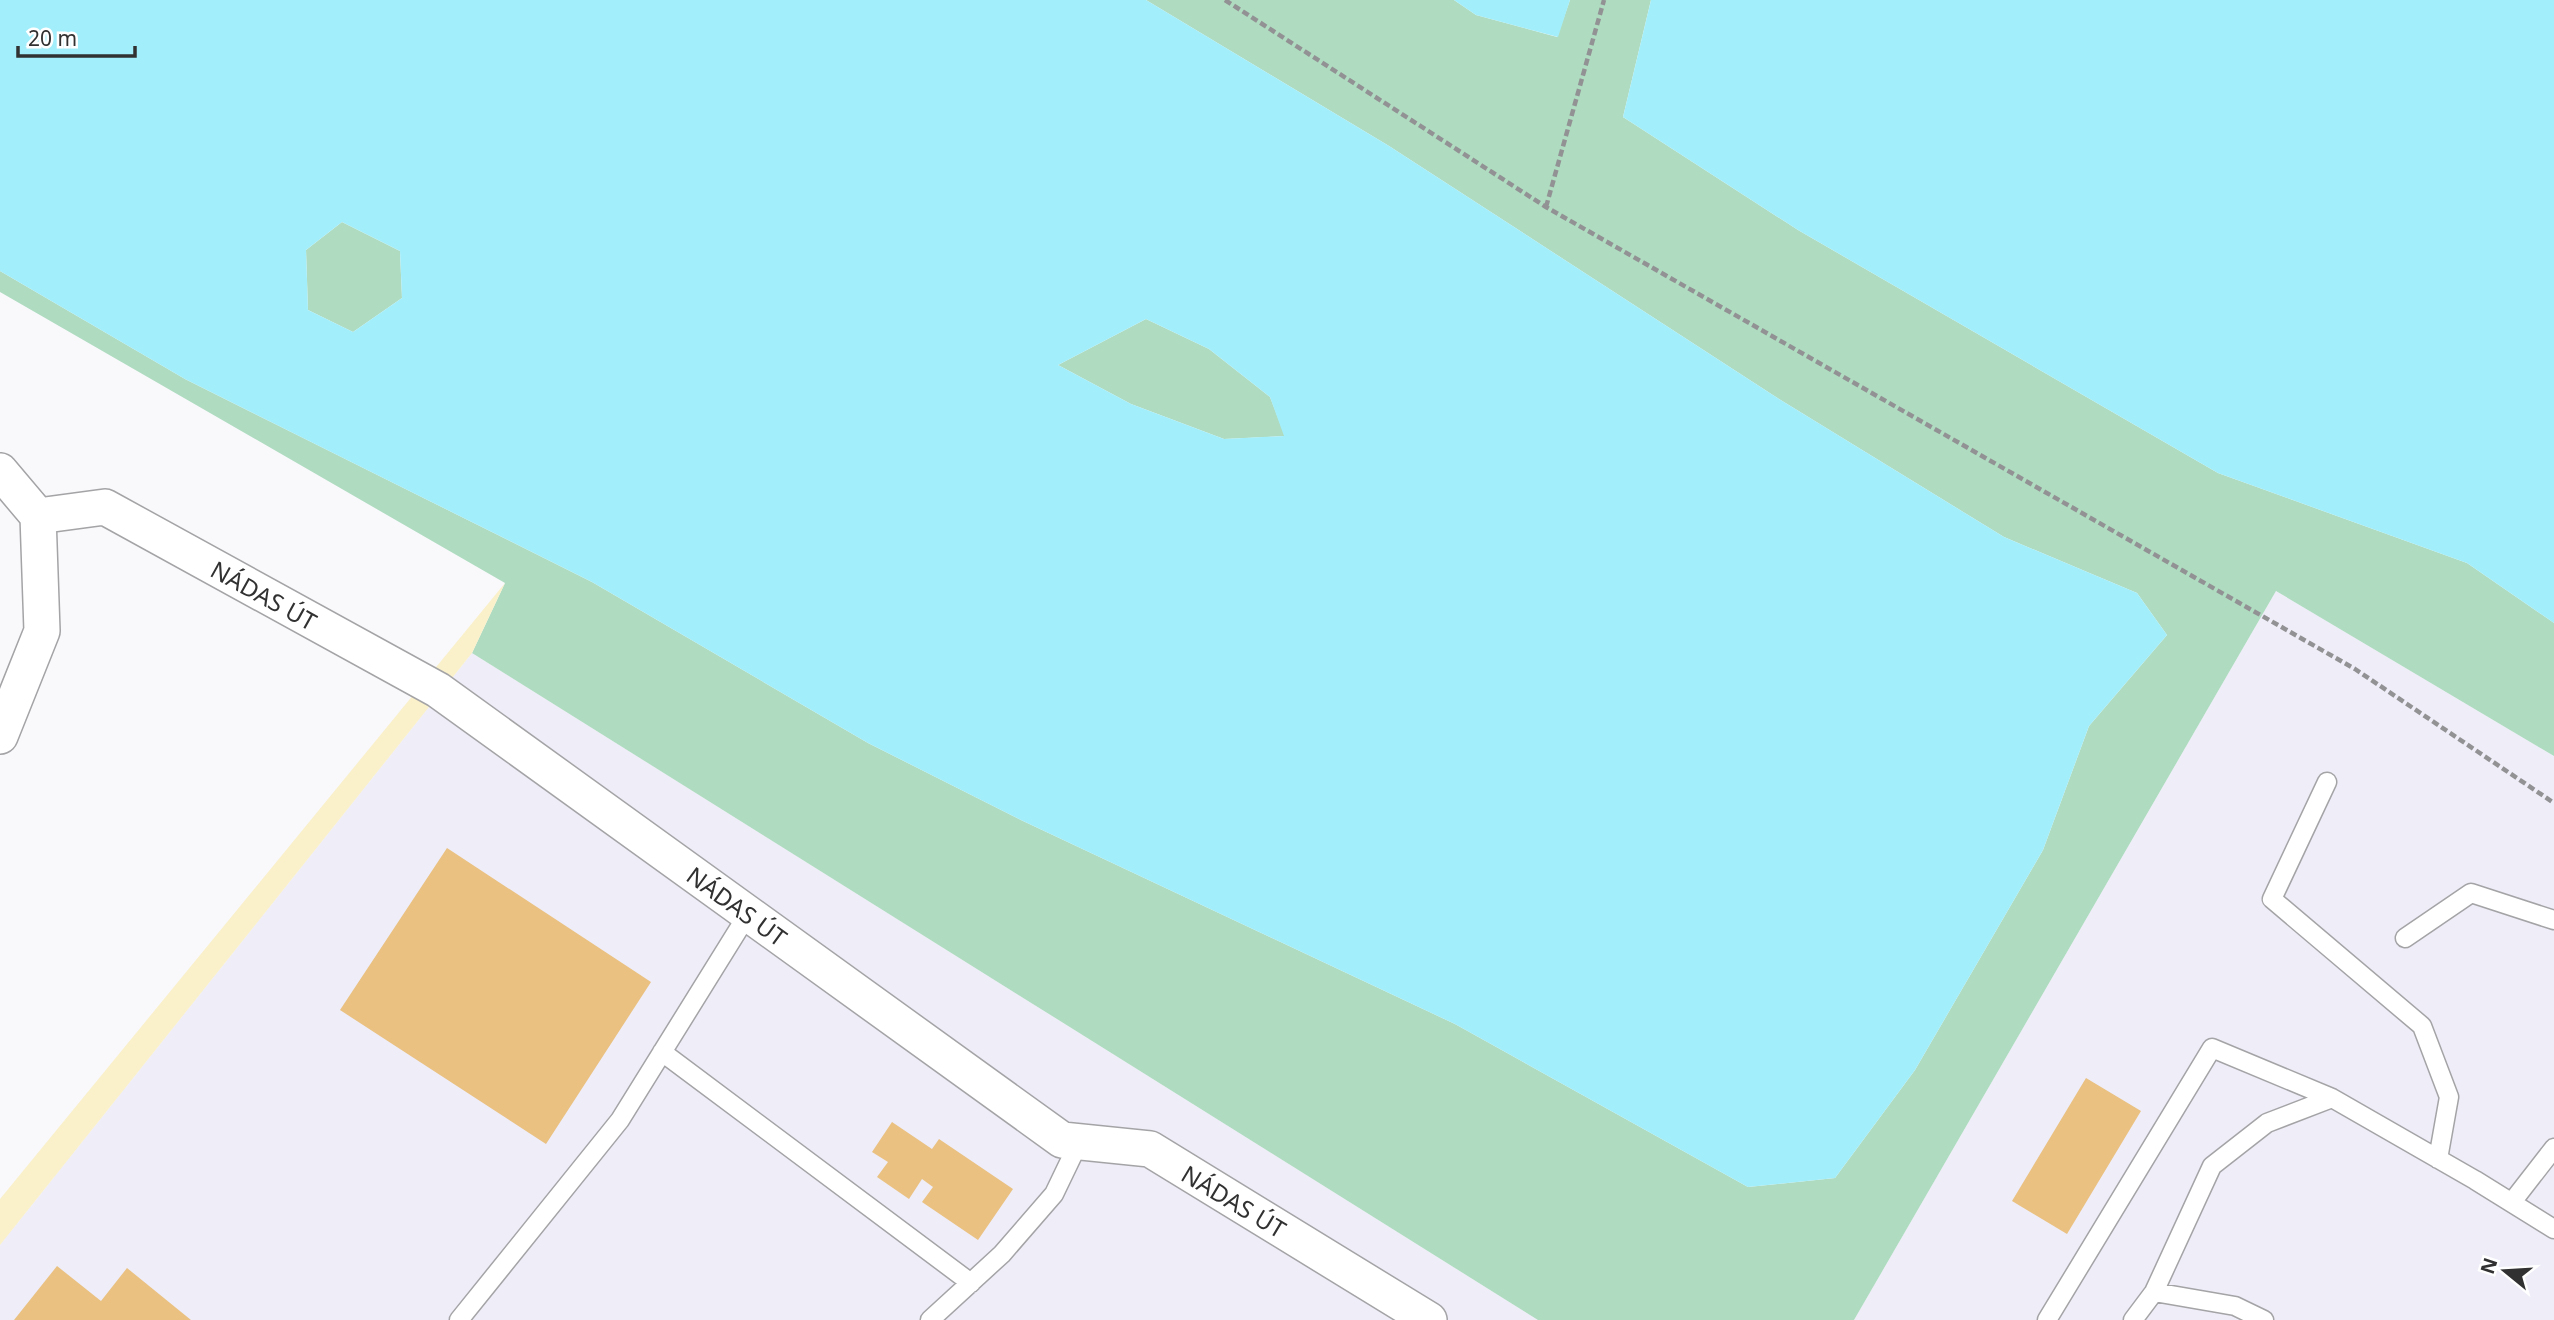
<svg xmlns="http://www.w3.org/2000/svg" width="2554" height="1320" font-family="'Noto Sans',sans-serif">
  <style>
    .built { fill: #eeedf8 }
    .green { fill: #afdcc0 }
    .sand { fill: #faf0ca }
    .water { fill: #a3eefb; fill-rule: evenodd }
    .building { fill: #eac180 }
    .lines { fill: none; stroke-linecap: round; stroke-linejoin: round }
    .lane-casing { stroke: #a4a4a7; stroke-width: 21 }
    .street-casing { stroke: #a4a4a7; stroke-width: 38 }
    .path { stroke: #929294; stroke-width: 4.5; stroke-dasharray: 7 3.5; stroke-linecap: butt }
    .lane { stroke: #fff; stroke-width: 18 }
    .street { stroke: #fff; stroke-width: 35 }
    .labels { text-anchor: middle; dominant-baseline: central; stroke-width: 6; stroke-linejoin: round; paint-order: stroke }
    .street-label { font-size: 24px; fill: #313132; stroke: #fff }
  </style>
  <rect width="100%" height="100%" fill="#f9f9fc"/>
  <path class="built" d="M 2276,591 L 2554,756 L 2554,1320 L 1854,1320 Z
    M 472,653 L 1538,1320 L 0,1320 L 0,1245 Z"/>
  <path class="green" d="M 1146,0 L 1454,0 L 1476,15 L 1557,37 L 1570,0 L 1651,0 L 1623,117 L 1798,230 L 2218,473 L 2467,563 L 2554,623 L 2554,756 L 2276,591 L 1854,1320 L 1538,1320 L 472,653 L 505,583 L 0,292 L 0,271 L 185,379 L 592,582 L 868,743 L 1023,821 L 1455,1024 L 1748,1187 L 1835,1178 L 1915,1070 L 2043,850 L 2089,726 L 2167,635 L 2137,593 L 2004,537 L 1779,399 L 1389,146 Z
    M 342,222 L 400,251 L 402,298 L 353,332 L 308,310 L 306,250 Z
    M 1146,319 L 1209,349 L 1270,397 L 1285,436 L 1224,439 L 1131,404 L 1058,365 Z"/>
  <path class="sand" d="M 505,583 L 472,653 L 0,1245 L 0,1199 Z"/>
  <path class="water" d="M 0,0 L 1146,0 L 1389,146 L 1779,399 L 2004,537 L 2137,593 L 2167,635 L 2089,726 L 2043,850 L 1915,1070 L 1835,1178 L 1748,1187 L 1455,1024 L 1023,821 L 868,743 L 592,582 L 185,379 L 0,271 ZM 342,222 L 400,251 L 402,298 L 353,332 L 308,310 L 306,250 ZM 1146,319 L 1209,349 L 1270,397 L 1284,436 L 1224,439 L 1131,404 L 1058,365 Z
    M 1454,0 L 1570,0 L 1558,37 L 1476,15 Z
    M 1651,0 L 2554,0 L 2554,623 L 2467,563 L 2218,473 L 1798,230 L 1623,117 Z"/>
  <path class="building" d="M 447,848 L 651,982 L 546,1144 L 340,1010 Z
    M 2086,1078 L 2141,1111 L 2067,1234 L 2012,1201 Z
    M 892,1122 L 932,1149 L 939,1139 L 1013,1189 L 978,1240 L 922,1202 L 933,1187 L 922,1179 L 909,1199 L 877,1177 L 888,1162 L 872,1152 Z
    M 57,1266 L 101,1301 L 127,1268 L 191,1320 L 14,1320 Z"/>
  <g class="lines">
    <g class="lane-casing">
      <path id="lane" d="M 2327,782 L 2272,899 L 2422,1026 L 2449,1097 L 2438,1159
        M 2405,938 L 2471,893 L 2554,920
        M 662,1052 L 971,1283
        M 2512,1202 L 2554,1148
        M 2154,1292 L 2235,1306 L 2264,1320
        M 459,1320 L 620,1120 L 748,914
        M 930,1320 L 1002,1254 L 1054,1194 L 1079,1142
        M 2047,1320 L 2212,1048 L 2332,1098 L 2475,1180 L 2554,1229
        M 2133,1320 L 2154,1292 L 2212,1166 L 2267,1123 L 2332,1098"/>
    </g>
    <g class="street-casing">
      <path id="street" d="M 0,471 L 38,516 L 42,631 L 0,736
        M 38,516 L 105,507 L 438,690 L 1062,1140 L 1150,1149 L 1429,1320"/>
    </g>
    <path class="path" d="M 1225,0 L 1546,207 L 2355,669 L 2554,803
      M 1546,207 L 1604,0"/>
    <use href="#lane" class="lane"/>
    <use href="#street" class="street"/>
  </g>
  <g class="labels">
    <g class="street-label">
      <text transform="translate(264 595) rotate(29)">NÁDAS ÚT</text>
      <text transform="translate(737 906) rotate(36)">NÁDAS ÚT</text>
      <text transform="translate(1234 1201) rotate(31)">NÁDAS ÚT</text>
    </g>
  </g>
  <g transform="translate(2505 1271) rotate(288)" stroke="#ffffff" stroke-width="5" paint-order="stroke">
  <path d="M0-5L12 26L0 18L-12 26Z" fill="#313132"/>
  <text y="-10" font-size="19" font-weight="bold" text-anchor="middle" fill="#313132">N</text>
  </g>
  <path d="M18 46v10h117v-10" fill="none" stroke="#313132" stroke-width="3.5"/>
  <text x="28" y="46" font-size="21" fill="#313132" stroke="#ffffff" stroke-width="5" paint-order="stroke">20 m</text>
</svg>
